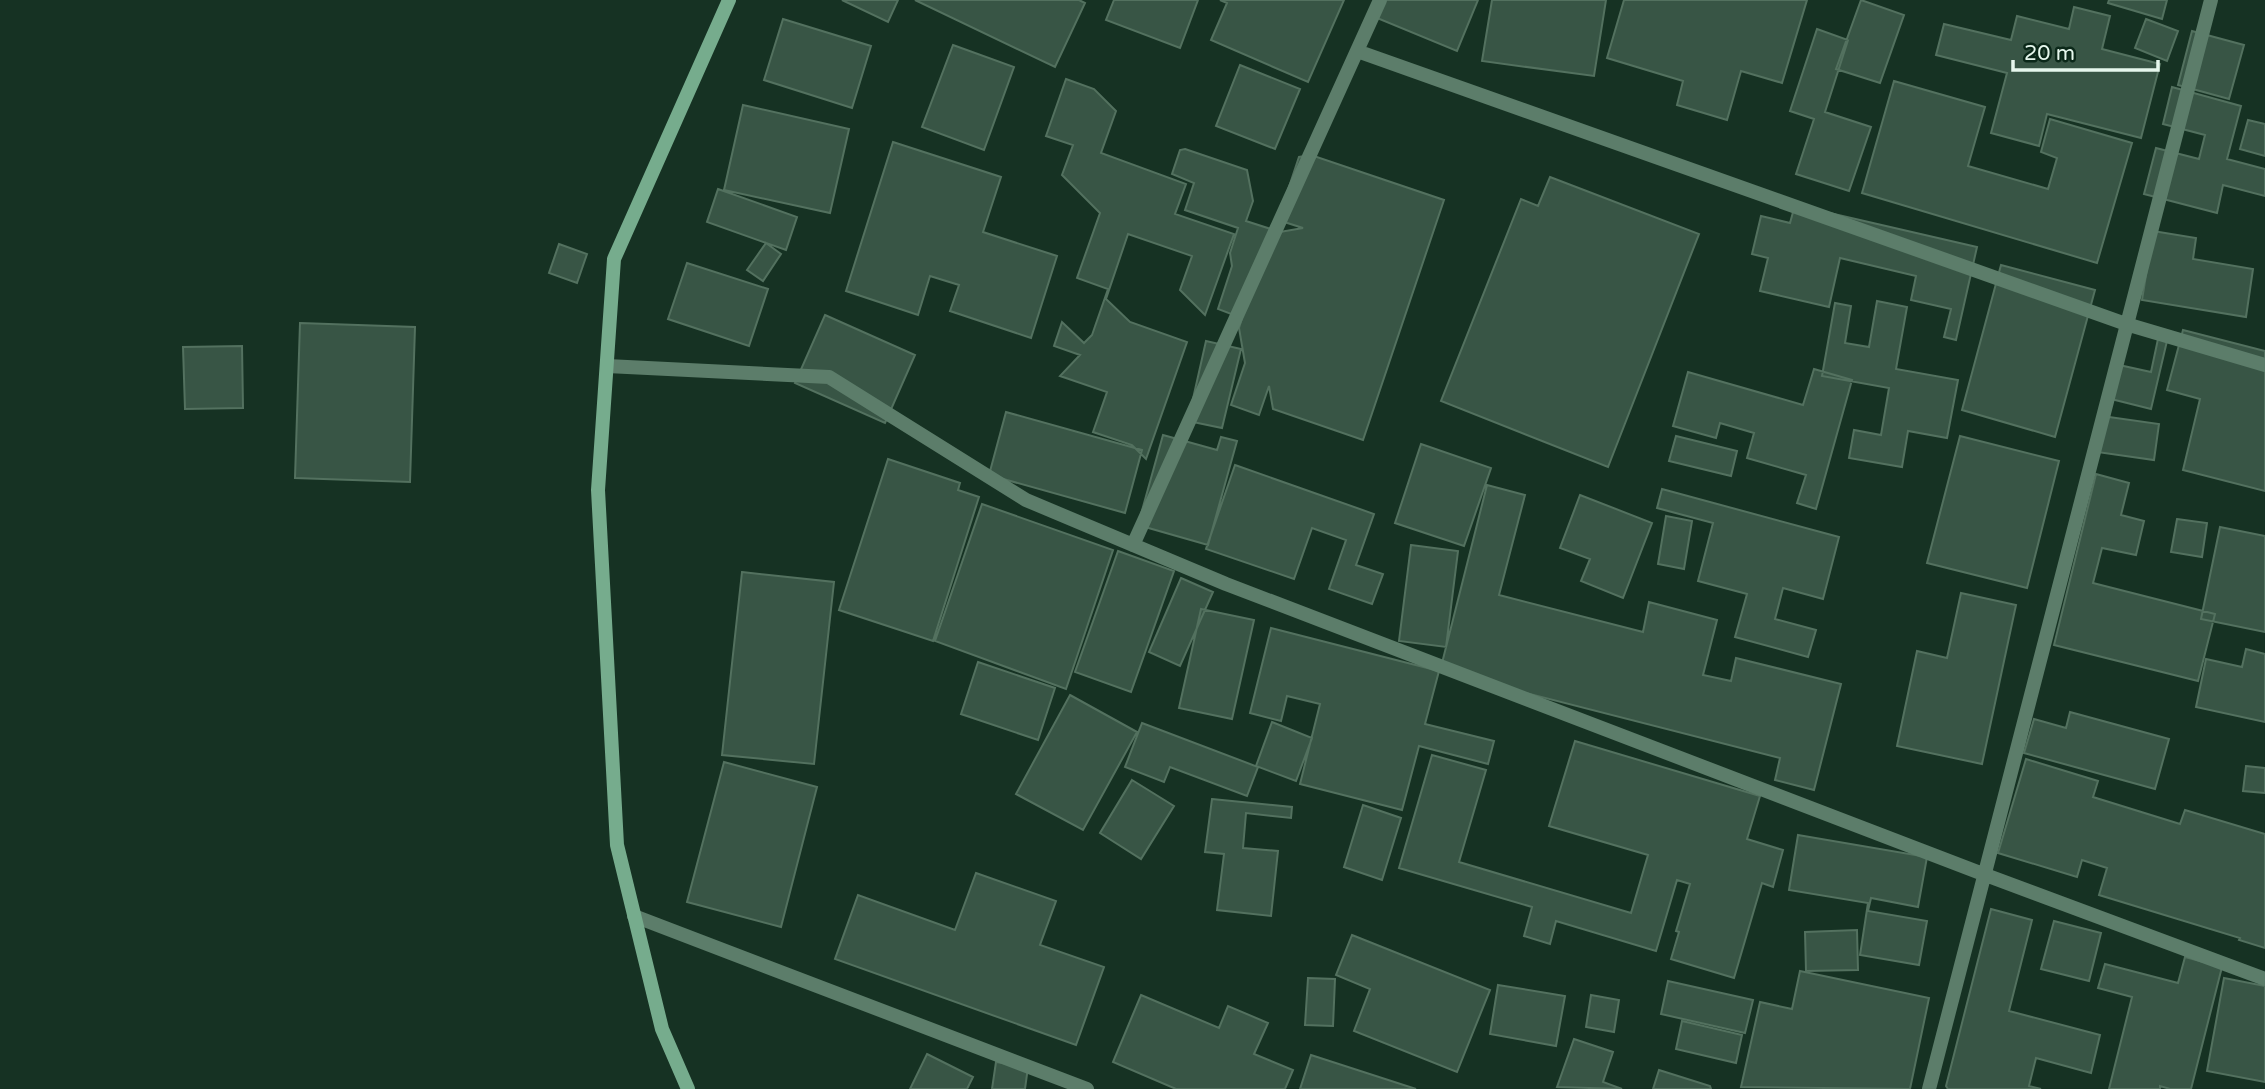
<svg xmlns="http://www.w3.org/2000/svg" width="2265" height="1089" font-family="'Varela Round',sans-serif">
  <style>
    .building { fill: #385545; stroke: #53715f; stroke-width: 2 }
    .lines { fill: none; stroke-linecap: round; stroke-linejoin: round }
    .street { stroke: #5c7d6a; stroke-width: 14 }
    .secondary { stroke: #76ac8d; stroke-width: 14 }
  </style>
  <rect width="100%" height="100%" fill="#163223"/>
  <path class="building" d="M 842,0 L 898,0 L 888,22 Z
    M 915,0 L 1079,0 L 1085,3 L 1055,67 Z
    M 1114,0 L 1198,0 L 1180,48 L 1106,20 Z
    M 1220,0 L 1344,0 L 1308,82 L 1211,40 L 1227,3 Z
    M 1385,0 L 1478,0 L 1457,51 L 1377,18 Z
    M 1492,0 L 1606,0 L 1594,76 L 1482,61 Z
    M 1624,0 L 1807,0 L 1782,83 L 1741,71 L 1727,120 L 1677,105 L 1683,81 L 1607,58 Z
    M 1861,0 L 1904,15 L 1880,83 L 1836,69 Z
    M 2109,0 L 2167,0 L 2162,19 L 2108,3 Z
    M 2074,7 L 2110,16 L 2102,49 L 2160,64 L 2141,138 L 2047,114 L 2039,146 L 1991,133 L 2007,73 L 1936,55 L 1944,24 L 2011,40 L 2017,16 L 2069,29 Z
    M 783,19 L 871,46 L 852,108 L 764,80 Z
    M 2146,19 L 2178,31 L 2167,61 L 2135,48 Z
    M 1817,29 L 1848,40 L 1825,112 L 1871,127 L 1849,191 L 1796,174 L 1814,119 L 1790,111 Z
    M 2192,31 L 2244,45 L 2229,99 L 2178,85 Z
    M 953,45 L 1014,67 L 984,150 L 922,127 Z
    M 1240,65 L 1300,89 L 1275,149 L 1216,126 Z
    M 1066,79 L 1094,89 L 1116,111 L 1101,153 L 1186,184 L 1175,214 L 1234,234 L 1205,315 L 1180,290 L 1192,256 L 1128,234 L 1106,299 L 1130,322 L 1187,342 L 1146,459 L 1132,445 L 1093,432 L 1107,392 L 1060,376 L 1080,355 L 1054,346 L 1062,322 L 1084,343 L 1092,335 L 1108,289 L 1077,278 L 1100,213 L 1062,175 L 1073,145 L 1046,136 Z
    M 1894,81 L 1985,107 L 1968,166 L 2048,189 L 2057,158 L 2041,152 L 2050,119 L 2132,143 L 2097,263 L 1862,193 Z
    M 2172,87 L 2241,106 L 2227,159 L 2265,169 L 2265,196 L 2223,185 L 2217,213 L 2144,194 L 2156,148 L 2199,159 L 2205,135 L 2163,124 Z
    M 743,105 L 849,129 L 830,213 L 724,190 Z
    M 2248,120 L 2265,124 L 2265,156 L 2240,149 Z
    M 893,142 L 1001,177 L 983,232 L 1057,256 L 1031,338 L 950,311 L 959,285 L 930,276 L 918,315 L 846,291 Z
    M 1185,149 L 1247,170 L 1253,201 L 1246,221 L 1280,232 L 1303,228 L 1278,220 L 1299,157 L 1311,155 L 1444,200 L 1363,440 L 1273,409 L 1269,386 L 1259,415 L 1231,405 L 1245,363 L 1239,328 L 1242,318 L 1218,309 L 1232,266 L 1230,253 L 1238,228 L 1185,210 L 1194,183 L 1172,174 L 1180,150 Z
    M 1550,177 L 1699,234 L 1608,467 L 1441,401 L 1521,199 L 1538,206 Z
    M 718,189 L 797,217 L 786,250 L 707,222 Z
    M 1795,205 L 1977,247 L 1956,340 L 1944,337 L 1951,309 L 1911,300 L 1916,276 L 1840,258 L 1829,307 L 1760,291 L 1768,258 L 1752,254 L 1761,216 L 1790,223 Z
    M 2153,231 L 2196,238 L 2193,259 L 2253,269 L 2246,317 L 2142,300 Z
    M 766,243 L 781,254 L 763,281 L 747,270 Z
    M 559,244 L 587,254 L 577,283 L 549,273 Z
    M 687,263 L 768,289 L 749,346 L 668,319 Z
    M 2001,265 L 2095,290 L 2055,437 L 1962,410 Z
    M 1877,301 L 1907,307 L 1896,369 L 1958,380 L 1947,438 L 1908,431 L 1902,467 L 1849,458 L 1854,430 L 1881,435 L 1889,388 L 1822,376 L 1835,303 L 1851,306 L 1845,343 L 1869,347 Z
    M 825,315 L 915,355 L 885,423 L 795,383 Z
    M 300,323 L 415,327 L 410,482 L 295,478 Z
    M 2183,330 L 2265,351 L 2265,491 L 2183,470 L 2200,399 L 2167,390 Z
    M 2158,339 L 2167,341 L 2151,409 L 2111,399 L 2119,365 L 2151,372 Z
    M 1206,341 L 1241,349 L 1222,428 L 1188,421 Z
    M 242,346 L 243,408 L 185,409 L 183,347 Z
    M 1814,369 L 1852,380 L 1816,509 L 1797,503 L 1806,475 L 1747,458 L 1754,433 L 1720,423 L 1716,438 L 1673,426 L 1688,372 L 1803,405 Z
    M 1006,412 L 1142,450 L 1125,513 L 989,475 Z
    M 2102,416 L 2159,424 L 2154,460 L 2097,452 Z
    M 1163,435 L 1217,450 L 1221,437 L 1237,441 L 1208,545 L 1138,525 Z
    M 1676,436 L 1737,451 L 1731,476 L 1669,461 Z
    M 1960,436 L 2059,461 L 2027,588 L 1927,563 Z
    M 1421,444 L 1491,468 L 1464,546 L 1395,523 Z
    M 888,459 L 960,483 L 958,490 L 979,497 L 933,641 L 839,610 Z
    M 1235,465 L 1374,514 L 1356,565 L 1383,574 L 1372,604 L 1329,589 L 1346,540 L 1312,528 L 1294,579 L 1206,549 Z
    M 2096,474 L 2129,483 L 2121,515 L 2144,521 L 2136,555 L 2102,548 L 2093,583 L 2215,614 L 2198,681 L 2054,645 Z
    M 1487,485 L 1525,495 L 1499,595 L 1643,632 L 1649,602 L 1717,620 L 1703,675 L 1731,681 L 1736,658 L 1841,684 L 1814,790 L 1775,780 L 1780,758 L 1440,671 Z
    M 1662,489 L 1839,537 L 1823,599 L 1783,588 L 1775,619 L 1816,630 L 1808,657 L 1735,637 L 1747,594 L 1698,581 L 1713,523 L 1657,508 Z
    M 1580,495 L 1652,523 L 1623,598 L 1581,581 L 1590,559 L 1560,548 Z
    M 982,504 L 1113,550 L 1066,689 L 935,641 Z
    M 1666,516 L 1692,521 L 1684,569 L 1658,564 Z
    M 2177,519 L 2207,523 L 2202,557 L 2171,552 Z
    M 2220,527 L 2265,536 L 2265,632 L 2201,619 Z
    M 1411,545 L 1458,551 L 1446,647 L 1399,641 Z
    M 1118,551 L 1174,571 L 1131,692 L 1075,672 Z
    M 742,572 L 834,582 L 814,764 L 722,755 Z
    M 1181,578 L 1213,592 L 1180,666 L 1149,652 Z
    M 1961,593 L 2016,605 L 1982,764 L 1897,746 L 1917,651 L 1947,658 Z
    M 1201,609 L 1254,620 L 1232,719 L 1179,708 Z
    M 1271,628 L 1439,671 L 1425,724 L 1494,741 L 1488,764 L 1419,746 L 1402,810 L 1300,784 L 1320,704 L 1287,696 L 1281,721 L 1250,713 Z
    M 2246,649 L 2265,654 L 2265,722 L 2196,707 L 2206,659 L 2242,667 Z
    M 978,662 L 1055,688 L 1038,740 L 961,714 Z
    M 1070,695 L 1137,732 L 1083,830 L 1016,794 Z
    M 2070,712 L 2169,739 L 2155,789 L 2024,753 L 2034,719 L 2066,728 Z
    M 1272,722 L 1312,738 L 1296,781 L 1256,766 Z
    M 1142,723 L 1258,767 L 1247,796 L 1170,767 L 1164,782 L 1125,767 Z
    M 1575,741 L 1760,796 L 1747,839 L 1783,850 L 1773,887 L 1762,883 L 1734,978 L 1671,959 L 1679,932 L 1676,931 L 1690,884 L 1677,880 L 1656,951 L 1556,921 L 1550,944 L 1524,936 L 1532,907 L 1399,868 L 1432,755 L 1486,770 L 1459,862 L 1631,913 L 1648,855 L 1549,826 Z
    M 2026,759 L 2098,781 L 2093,797 L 2180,824 L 2185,810 L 2265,834 L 2265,948 L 2239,940 L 2240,938 L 2099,895 L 2107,868 L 2082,860 L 2077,877 L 1998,853 Z
    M 724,762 L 817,787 L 781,927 L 687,902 Z
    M 2246,766 L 2265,768 L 2265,793 L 2243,791 Z
    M 1132,780 L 1174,806 L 1141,859 L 1100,833 Z
    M 1212,799 L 1292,807 L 1291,818 L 1246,813 L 1243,848 L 1278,851 L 1271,916 L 1217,910 L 1224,854 L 1205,852 Z
    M 1363,805 L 1401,818 L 1382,880 L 1344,867 Z
    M 1798,835 L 1927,857 L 1918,907 L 1871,898 L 1868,911 L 1927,921 L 1919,965 L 1860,955 L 1868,903 L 1789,890 Z
    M 976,873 L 1056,901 L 1040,945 L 1104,967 L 1076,1045 L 835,959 L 858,895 L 955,930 Z
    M 1991,909 L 2032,920 L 2009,1011 L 2100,1035 L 2091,1073 L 2036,1058 L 2029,1086 L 2041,1089 L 1948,1089 L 1946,1086 Z
    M 2054,921 L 2101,933 L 2089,981 L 2041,969 Z
    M 1857,930 L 1858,970 L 1806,971 L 1805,932 Z
    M 1352,935 L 1490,990 L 1457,1072 L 1354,1031 L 1370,989 L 1336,975 Z
    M 2185,957 L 2222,967 L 2191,1089 L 2170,1089 L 2160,1086 L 2160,1089 L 2109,1089 L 2132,997 L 2098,988 L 2105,964 L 2178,983 Z
    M 1800,971 L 1929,998 L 1910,1089 L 1741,1087 L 1760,1002 L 1792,1009 Z
    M 1308,978 L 1335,979 L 1333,1026 L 1305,1025 Z
    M 2224,978 L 2265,986 L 2265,1082 L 2207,1071 Z
    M 1668,981 L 1753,1000 L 1745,1033 L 1661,1014 Z
    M 1498,985 L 1565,996 L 1556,1046 L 1490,1034 Z
    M 1141,995 L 1219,1028 L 1228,1006 L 1268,1023 L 1254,1054 L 1293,1070 L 1285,1089 L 1176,1089 L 1113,1062 Z
    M 1591,995 L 1619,1000 L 1614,1032 L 1586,1027 Z
    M 1682,1021 L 1742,1035 L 1736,1063 L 1676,1049 Z
    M 1574,1039 L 1613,1052 L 1603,1082 L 1622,1089 L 1557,1087 Z
    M 927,1054 L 973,1077 L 967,1089 L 910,1089 Z
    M 1311,1055 L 1416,1089 L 1300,1089 Z
    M 996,1062 L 1028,1067 L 1025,1089 L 992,1089 Z
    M 1659,1070 L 1710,1086 L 1711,1089 L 1653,1089 Z"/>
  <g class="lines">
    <path class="street" d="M 1357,51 L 2126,324 L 2265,365
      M 607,366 L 829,377 L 1026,500 L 1226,584 L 1983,874 L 2265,979
      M 1133,545 L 1380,0
      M 634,916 L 1087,1089
      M 1929,1089 L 2211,0"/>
    <path class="secondary" d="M 688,1089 L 662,1029 L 617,845 L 598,490 L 614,259 L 729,0"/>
  </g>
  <path d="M2013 60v10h145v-10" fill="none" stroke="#e6f7ed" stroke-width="3.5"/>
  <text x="2024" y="60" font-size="21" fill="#e6f7ed" stroke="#0b2819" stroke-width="5" paint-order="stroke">20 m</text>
</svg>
